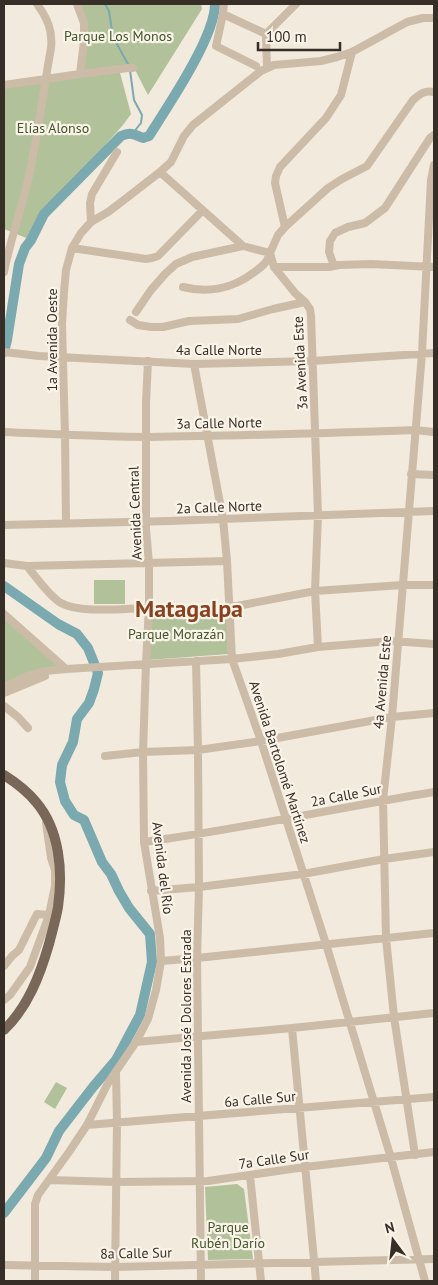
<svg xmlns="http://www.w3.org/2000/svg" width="438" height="1285" font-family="'PT Sans',sans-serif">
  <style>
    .green { fill: #b1c29b }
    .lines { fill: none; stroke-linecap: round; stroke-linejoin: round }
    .stream { stroke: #7aa9b0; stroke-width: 2 }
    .river { stroke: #7aa9b0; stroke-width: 10 }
    .minor { stroke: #cbbba7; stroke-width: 8 }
    .major { stroke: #796759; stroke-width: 10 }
    .labels { text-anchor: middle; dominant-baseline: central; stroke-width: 4.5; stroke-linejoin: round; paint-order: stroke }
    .park-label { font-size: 14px; fill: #42562b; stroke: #faf3e8 }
    .street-label { font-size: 14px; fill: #372e28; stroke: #faf3e8 }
    .town-label { font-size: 24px; font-weight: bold; fill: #884220; stroke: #faf3e8 }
  </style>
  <rect width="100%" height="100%" fill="#f2eadc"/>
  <path class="green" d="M 77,4 L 201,4 L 202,9 L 148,95 L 133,66 L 119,69 L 131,114 L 123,125 L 44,214 L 31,240 L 4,229 L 4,85 L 80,74 L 84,41 Z
    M 94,580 L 125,580 L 125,604 L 94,604 Z
    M 227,610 L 228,654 L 148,660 L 152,612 Z
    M 4,616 L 66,669 L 4,687 Z
    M 56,1082 L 67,1088 L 55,1109 L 44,1102 Z
    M 237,1184 L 244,1189 L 253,1259 L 208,1260 L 205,1187 Z"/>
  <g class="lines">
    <path class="stream" d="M 105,4 L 109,11 L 113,37 L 129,66
      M 130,70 L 134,100 L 142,115 L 141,123 L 133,133
      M 152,962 L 157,962"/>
    <path class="river" d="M 4,352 L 7,340 L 19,264 L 25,248 L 31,240 L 44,214 L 121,136 C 130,132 134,134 143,138 L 149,136 C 168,106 215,37 215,4
      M 4,586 L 58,624 L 77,634 L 88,648 L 98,673 L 94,689 L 89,703 L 77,719 L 73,742 L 62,765 L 60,782 L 65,801 L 74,815 L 84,820 L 102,862 L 111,874 L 119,891 L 129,908 L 150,934 L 152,962 L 140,1015 L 116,1060 L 93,1087 L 59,1131 L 46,1158 L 4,1213"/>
    <path class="minor" d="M 224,4 L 223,14 L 216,46 L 256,66
      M 223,14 L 266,34
      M 267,68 L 266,34 L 296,4
      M 80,74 L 128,68 L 133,68
      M 4,85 L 80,74 L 84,41 L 84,23 L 77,4
      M 160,172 L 243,246
      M 91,222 L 90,203 L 92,194 L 117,152
      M 285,227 L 275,183 L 276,176 L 280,167 L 326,118 L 341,95 L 352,52
      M 72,248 L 146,259 L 152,258 L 158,256 L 202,211
      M 334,266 L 329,252 L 330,241 L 335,233 L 348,227 L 365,223 L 385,208 L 430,138 L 434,135
      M 274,267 L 329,267 L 339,265 L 371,264 L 434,267
      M 4,272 C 10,241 21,211 28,180 C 38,136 43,92 51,48 C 53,30 47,18 37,4
      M 136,312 L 151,290 L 165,274 L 176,264 L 192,257 L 243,246 L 270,253 C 269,256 267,261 265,263 C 262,267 257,270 253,273 C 232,289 207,293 183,287
      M 130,320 L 138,325 L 151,327 L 163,327 L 189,321 L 238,319 L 273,309 L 305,302
      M 4,352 L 39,356 L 194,364 L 312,361 L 434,353
      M 194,364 L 223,519 L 227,561 L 232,659 L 261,741 L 326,944 L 391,1158 L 425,1281
      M 4,432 C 52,434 100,437 149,437 C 238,436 326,433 415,430 L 434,432
      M 411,474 L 434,475
      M 66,523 L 65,435 L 62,324 L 64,292 L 66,270 L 72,248 L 81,233 L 91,222 L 108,212 L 120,203 L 160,172 L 171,162 L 184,136 L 193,125 L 261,71 L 274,65 L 321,61 L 337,57 L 352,52 L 407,22 L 423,18 L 434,18
      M 4,525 L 170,521 L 434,511
      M 4,563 L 27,566 C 35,576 50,597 61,603 C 80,614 127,608 149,608
      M 27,566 L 227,561
      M 230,606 L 237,606 L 315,591 L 402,585 L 434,585
      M 4,614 L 66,669
      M 318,647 L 315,591 L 318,515 L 311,316 L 310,309 L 305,302 L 295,293 L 274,267 L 270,253 L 278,235 L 285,227 L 328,188 L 342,179 L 367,166 L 413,100 C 420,94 424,90 434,92
      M 196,661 L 198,750 L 199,887 L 197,958 L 201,1281
      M 4,687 L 30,675 L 45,671 L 66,669 L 232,659 L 278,654 L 318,647 L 391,641 L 434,644
      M 4,693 L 45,676
      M 4,706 L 18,717 L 28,728
      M 105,756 L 143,752 L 198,750 L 261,741 L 392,717 L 434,713
      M 144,842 C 241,829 337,808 434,792
      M 151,891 L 199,887 L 303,874 L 384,859 L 434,852
      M 161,961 L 197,958 L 434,933
      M 4,966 L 12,956 L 19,950 L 37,914 L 49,915
      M 4,1000 L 10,995 L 30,967 L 49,915 L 55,886 L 55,870 L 51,858 L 46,823
      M 292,1028 L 316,1281
      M 136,1042 L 292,1028 L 434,1013
      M 87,1125 L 434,1097
      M 415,1155 L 394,1017 L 386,938 L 383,800 L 392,717 L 422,353 L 431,180 L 434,165
      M 250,1176 L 261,1281
      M 49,1180 L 117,1182 L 208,1181 L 305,1167 L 434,1152
      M 4,1265 L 115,1267 L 434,1259
      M 35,1281 L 35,1204 L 38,1195 L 69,1152 L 87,1125 L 108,1083 L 136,1042 L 148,1019 L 156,990 L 161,961 L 160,938 L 144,842 L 143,752 L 146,663 L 149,608 L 149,563 L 146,529 L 146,403 L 148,361
      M 115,1281 L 117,1122 L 116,1073"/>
    <path class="major" d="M 4,775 C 15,782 27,791 36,802 C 60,830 63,872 58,907 C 56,919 52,932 49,944 C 40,975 28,1007 4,1030"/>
  </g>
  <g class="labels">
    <g class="park-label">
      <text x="118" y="36">Parque Los Monos</text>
      <text x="53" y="128">Elías Alonso</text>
      <text x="176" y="634">Parque Morazán</text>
      <text x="228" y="1227">Parque<tspan x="228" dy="16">Rubén Darío</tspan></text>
    </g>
    <g class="street-label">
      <text transform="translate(52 340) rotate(-90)">1a Avenida Oeste</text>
      <text x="219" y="350">4a Calle Norte</text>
      <text transform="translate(300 363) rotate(-93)">3a Avenida Este</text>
      <text transform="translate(219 423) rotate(-1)">3a Calle Norte</text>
      <text transform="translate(219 507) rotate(-2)">2a Calle Norte</text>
      <text transform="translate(135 513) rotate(-92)">Avenida Central</text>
      <text transform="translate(382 682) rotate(-85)">4a Avenida Este</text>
      <text transform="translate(280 762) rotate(72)">Avenida Bartolomé Martínez</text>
      <text transform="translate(346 795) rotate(-11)">2a Calle Sur</text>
      <text transform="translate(163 868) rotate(83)">Avenida del Río</text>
      <text transform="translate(186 1016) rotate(-90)">Avenida José Dolores Estrada</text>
      <text transform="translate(260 1099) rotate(-5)">6a Calle Sur</text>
      <text transform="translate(274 1159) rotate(-8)">7a Calle Sur</text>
      <text transform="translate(136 1253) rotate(-1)">8a Calle Sur</text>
    </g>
    <g class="town-label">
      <text x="189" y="608">Matagalpa</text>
    </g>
  </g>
  <rect width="438" height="1285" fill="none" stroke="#372e28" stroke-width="10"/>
  <g transform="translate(393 1240) rotate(345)" stroke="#faf3e8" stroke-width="4" paint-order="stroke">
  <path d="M0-4L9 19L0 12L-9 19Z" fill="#372e28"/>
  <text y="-8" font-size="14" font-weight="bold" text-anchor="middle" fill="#372e28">N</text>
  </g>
  <path d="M258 42v8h82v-8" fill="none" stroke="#372e28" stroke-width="2.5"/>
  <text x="266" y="42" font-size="15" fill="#372e28" stroke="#faf3e8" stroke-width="4" paint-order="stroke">100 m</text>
</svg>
